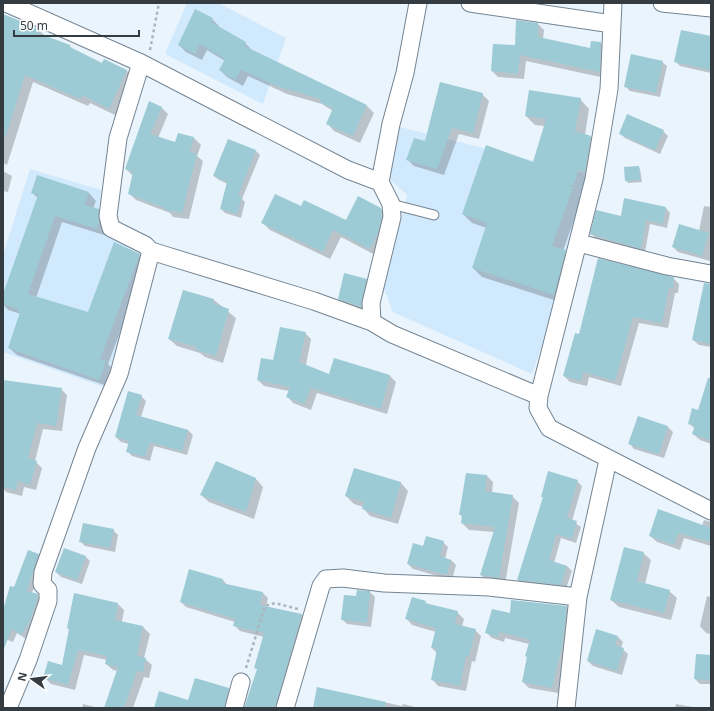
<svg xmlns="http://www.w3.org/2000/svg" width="714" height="711" font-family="'Noto Sans',sans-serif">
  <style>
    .built { fill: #d1e9fd }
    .shadow { fill: #0003 }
    .building { fill: #9dcbd5 }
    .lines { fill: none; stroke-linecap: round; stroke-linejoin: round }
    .lane-casing { stroke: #748491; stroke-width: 11 }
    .street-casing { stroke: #748491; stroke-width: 19 }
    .path { stroke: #abb5bd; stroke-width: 2.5; stroke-dasharray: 3 3; stroke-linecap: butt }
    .lane { stroke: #fff; stroke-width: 9 }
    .street { stroke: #fff; stroke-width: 17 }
  </style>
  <rect width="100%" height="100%" fill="#e9f4fd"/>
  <path class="built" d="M 187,3 L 218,3 L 286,38 L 263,104 L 165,54 Z
    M 400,127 L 587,174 L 555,309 L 532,374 L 393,312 L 384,289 L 407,195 L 389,179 Z
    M 30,169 L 101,190 L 98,218 L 118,239 L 147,249 L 104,387 L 3,352 L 3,255 Z"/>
  <path class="shadow" d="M 3,16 L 39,30 L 47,38 L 70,46 L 73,50 L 102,64 L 104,60 L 127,71 L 135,79 L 117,116 L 90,103 L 88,106 L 33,82 L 7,165 L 3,163 Z
    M 212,19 L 219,26 L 218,27 L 245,43 L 252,50 L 367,106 L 374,113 L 360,143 L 334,131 L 327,123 L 333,111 L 322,104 L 287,94 L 248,76 L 243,86 L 227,77 L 220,70 L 225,61 L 207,50 L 202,60 L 186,52 L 179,45 Z
    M 538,24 L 544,30 L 543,39 L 591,49 L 601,43 L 607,49 L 605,78 L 526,61 L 524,79 L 498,77 L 492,71 Z
    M 711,37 L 711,73 L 680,66 L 675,61 Z
    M 662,62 L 667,66 L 660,97 L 630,91 L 625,86 Z
    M 482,94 L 489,101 L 479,139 L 459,134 L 444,175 L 414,166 L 407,159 Z
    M 580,99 L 589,109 L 585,135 L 591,137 L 600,146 L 583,194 L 579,194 L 582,197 L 563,251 L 574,260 L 563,303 L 482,277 L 473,268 L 487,228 L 472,223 L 463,214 L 534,163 L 545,126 L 535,125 L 526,116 Z
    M 161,107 L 168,114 L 158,138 L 176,143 L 179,134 L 194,138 L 201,145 L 197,156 L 203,161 L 189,219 L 173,217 L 170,213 L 136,200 L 129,193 L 133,176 L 126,169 Z
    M 663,131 L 668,136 L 660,154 L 625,138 L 620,133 Z
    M 229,140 L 256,151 L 260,155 L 242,199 L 245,202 L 241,218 L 225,213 L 221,209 L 228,184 L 219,180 L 214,176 Z
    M 638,167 L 640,169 L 642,182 L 628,183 L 626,180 Z
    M 3,171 L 12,176 L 8,192 L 3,191 Z
    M 37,177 L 89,193 L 96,201 L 93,209 L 98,210 L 106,217 L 106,229 L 104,235 L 62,222 L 36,298 L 89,313 L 139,255 L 147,262 L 108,364 L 113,369 L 107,386 L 17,355 L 9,348 L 21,314 L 8,310 L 3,304 L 3,297 L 38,198 L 32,193 Z
    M 625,199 L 666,208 L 670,213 L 667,228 L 650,224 L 645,252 L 596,238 L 591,234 L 621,217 Z
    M 704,206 L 711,207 L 711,265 L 710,261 L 678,252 L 673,247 L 699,231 Z
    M 301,207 L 347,221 L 381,209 L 388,217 L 377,256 L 341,237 L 330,259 L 270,230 L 263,223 Z
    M 673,278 L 679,284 L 678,293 L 675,293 L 668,328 L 639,323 L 621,386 L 589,377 L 587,386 L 570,382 L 564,376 L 579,335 Z
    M 366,280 L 371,285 L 366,312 L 344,304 L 339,299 Z
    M 711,284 L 711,347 L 699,345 L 693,340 Z
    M 183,291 L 214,300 L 236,318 L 223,363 L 205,357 L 200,353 L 177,346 L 169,339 Z
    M 305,333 L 311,339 L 306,365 L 330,375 L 335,360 L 390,376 L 396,382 L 387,414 L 317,393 L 311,410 L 293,403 L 287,396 L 289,391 L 264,386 L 258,380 L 273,362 Z
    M 3,381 L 61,389 L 67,395 L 62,431 L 43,429 L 35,461 L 42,468 L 36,490 L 24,487 L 22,496 L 6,492 L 3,488 Z
    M 711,394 L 711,444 L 700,440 L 693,434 L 695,429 L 689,423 Z
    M 141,396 L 146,401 L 141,417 L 188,430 L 193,435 L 187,455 L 154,446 L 150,461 L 132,456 L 127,451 L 129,444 L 121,442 L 116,437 Z
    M 638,417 L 668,427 L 673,432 L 664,458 L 634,449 L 630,444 Z
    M 216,462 L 256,479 L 263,487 L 254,519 L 209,502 L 201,495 Z
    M 355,469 L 401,483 L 408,491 L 398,524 L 370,516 L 363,508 L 363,507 L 354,504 L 346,496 Z
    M 467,474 L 487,476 L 493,482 L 492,493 L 512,496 L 519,503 L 505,584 L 487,581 L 481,575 L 494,532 L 469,530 L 462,523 L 463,518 L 460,514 Z
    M 577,481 L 582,486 L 572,521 L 581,527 L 576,543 L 561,538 L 554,563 L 567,566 L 572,571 L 566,589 L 522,585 L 518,580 L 544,498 L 542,497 Z
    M 704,520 L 711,522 L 711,546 L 684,538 L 680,550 L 657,542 L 650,536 L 702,526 Z
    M 113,530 L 118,535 L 115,552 L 85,546 L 80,541 Z
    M 443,542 L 448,547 L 445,559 L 451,560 L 456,565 L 452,580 L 413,569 L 408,564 L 424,547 Z
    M 643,553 L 651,560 L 645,584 L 669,591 L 677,598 L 671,620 L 619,607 L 611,600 Z
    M 38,555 L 43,559 L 32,593 L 37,595 L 42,600 L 34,626 L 26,639 L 17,633 L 13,642 L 3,638 L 3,610 L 15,588 Z
    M 85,556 L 90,561 L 82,584 L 61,577 L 56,572 Z
    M 223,580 L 227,585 L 263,593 L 268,598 L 266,607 L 302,615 L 307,620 L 282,708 L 245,708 L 258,670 L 255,667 L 264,637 L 240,631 L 234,625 L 235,622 L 186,607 L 181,602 Z
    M 370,592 L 375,597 L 371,627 L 347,624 L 342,619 L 357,597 Z
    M 75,594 L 118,604 L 124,610 L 122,622 L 143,627 L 150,634 L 144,658 L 152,665 L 149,678 L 144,677 L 133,708 L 105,708 L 118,671 L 113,670 L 106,664 L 107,660 L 84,655 L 75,690 L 51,684 L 44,677 L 63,666 L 70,630 L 68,628 Z
    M 707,596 L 711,597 L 711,634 L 706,633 L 700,626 Z
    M 425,602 L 428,605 L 457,612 L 464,619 L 462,627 L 475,630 L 481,636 L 475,662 L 472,661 L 466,691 L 438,686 L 432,679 L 437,653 L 432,648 L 436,632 L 412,625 L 406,618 Z
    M 567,607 L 572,613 L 568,654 L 558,693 L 529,688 L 523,682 L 529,644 L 505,638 L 504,642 L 492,638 L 486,632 L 510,614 Z
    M 618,637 L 623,642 L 621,648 L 628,654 L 622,675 L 593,666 L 588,661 Z
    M 711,656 L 711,684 L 700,684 L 695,679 Z
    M 317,688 L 402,706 L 403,704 L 419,708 L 314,708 Z
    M 228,689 L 234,694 L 231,708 L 156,708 L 189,701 Z
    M 83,704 L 99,708 L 82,708 Z
    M 676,704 L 698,708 L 675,708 Z"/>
  <path class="building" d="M 195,9 L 213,18 L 211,22 L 246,42 L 244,46 L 367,105 L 353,136 L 326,124 L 333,108 L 319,102 L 321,99 L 279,87 L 241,70 L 235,80 L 219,70 L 225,59 L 200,44 L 195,54 L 178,45 Z
    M 3,14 L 40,29 L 38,33 L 70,45 L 70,47 L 102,63 L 104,59 L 127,70 L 109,109 L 82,95 L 80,99 L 25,75 L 6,136 L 3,135 Z
    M 516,20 L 538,23 L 538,37 L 590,48 L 591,41 L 601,42 L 600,72 L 520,55 L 518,74 L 491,71 L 493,44 L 515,45 Z
    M 681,30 L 711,36 L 711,70 L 674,62 Z
    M 631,54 L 663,61 L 656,93 L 624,87 Z
    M 440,82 L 483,93 L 473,133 L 452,128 L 437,169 L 406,160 L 414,138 L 425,141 Z
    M 529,90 L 581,98 L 575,131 L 591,136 L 585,172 L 578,171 L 574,185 L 567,185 L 573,187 L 552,246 L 566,250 L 554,295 L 472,268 L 487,223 L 462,214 L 486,145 L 533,162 L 546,119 L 525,116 Z
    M 149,101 L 162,107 L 150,134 L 175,142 L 178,133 L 194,137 L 190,152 L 197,154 L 182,213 L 165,210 L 165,208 L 128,194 L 133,172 L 125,169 Z
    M 627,114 L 664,130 L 655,150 L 619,134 Z
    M 228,139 L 256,150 L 238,196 L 242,197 L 237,214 L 220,209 L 227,182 L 213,176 Z
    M 639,166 L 640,180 L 625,181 L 624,167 Z
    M 37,175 L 89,192 L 85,205 L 99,209 L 99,222 L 97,229 L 55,216 L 28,294 L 88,312 L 114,242 L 140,254 L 100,359 L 106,361 L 99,380 L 8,348 L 20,312 L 18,311 L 18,309 L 3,304 L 3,294 L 38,195 L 31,193 Z
    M 275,194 L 301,206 L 304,200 L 346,220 L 358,196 L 381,208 L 382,216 L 378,233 L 370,249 L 333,230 L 323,252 L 261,223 Z
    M 624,198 L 666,207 L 663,224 L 646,220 L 641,249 L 590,234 L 596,210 L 621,216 Z
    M 679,224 L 709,233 L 702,256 L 672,247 Z
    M 598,258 L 674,277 L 673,288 L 669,287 L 662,323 L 633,317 L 615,381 L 583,372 L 581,381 L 563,376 L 575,333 L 579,334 Z
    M 344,273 L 367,279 L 361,307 L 338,299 Z
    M 704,283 L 711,284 L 711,344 L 692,340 Z
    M 183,290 L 214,299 L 213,303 L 229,309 L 216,356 L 196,350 L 197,347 L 168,339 Z
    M 280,327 L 306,332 L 299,362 L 329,374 L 334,358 L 390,375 L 381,409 L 311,388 L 304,404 L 286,397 L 290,387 L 257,380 L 261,358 L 273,360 Z
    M 708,378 L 711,378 L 711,441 L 692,434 L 695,426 L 688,424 L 692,408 L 698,410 Z
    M 3,380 L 62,388 L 56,426 L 37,423 L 28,458 L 37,461 L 30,485 L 18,481 L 16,490 L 3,487 Z
    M 128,391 L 142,395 L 136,415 L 188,430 L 182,451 L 150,442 L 145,457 L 126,452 L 129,441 L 115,437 Z
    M 638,416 L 668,426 L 659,454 L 628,444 Z
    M 216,461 L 256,478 L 246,512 L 200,495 Z
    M 354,468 L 401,482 L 391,518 L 362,509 L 364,502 L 345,496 Z
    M 548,471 L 578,480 L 567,518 L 577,521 L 572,539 L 556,534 L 549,560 L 567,566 L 561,585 L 517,580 L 543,497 L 541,497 Z
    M 466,473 L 487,475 L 485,491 L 513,495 L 499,578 L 480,575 L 495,527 L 461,523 L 462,515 L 459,515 Z
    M 658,509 L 711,528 L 711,542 L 678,533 L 674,545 L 649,536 Z
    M 83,523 L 114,529 L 110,548 L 79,542 Z
    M 426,536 L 444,541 L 440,556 L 451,560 L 447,575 L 407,564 L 413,543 L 423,546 Z
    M 624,547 L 644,552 L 637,581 L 670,590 L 664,613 L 610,600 Z
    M 64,548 L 86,556 L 77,580 L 55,572 Z
    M 28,550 L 39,554 L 27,591 L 38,594 L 38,596 L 30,621 L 21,635 L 12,629 L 3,651 L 3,610 L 10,586 L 14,587 Z
    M 189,569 L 223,579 L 222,583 L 263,592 L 260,605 L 302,614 L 275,708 L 244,708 L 257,669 L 254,668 L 264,633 L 233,626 L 235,619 L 180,602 Z
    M 357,590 L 370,591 L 367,623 L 341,620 L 344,595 L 356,596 Z
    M 74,593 L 118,603 L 115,620 L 143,626 L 137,656 L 146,658 L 143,672 L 137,671 L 124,708 L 104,708 L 118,667 L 105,664 L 107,656 L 78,650 L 68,685 L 43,678 L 48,661 L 62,665 L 69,629 L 67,628 Z
    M 412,597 L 426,601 L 425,603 L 458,611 L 455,624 L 476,629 L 469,656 L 466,656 L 460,686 L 431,680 L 437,649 L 431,648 L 436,628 L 405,619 Z
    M 511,600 L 567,606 L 562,647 L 552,688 L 522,682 L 527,657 L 525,656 L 530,640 L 500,632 L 498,637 L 485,633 L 492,609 L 510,613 Z
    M 596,629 L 618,636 L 615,645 L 624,648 L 617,671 L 587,661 Z
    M 696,654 L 711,655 L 711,680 L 694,679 Z
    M 195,678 L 229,688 L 224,708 L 154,708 L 159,691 L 188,700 Z
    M 317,687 L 386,702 L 385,708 L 313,708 Z"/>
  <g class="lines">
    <g class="lane-casing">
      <path id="lane" d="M 391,204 L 434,215"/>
    </g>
    <g class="street-casing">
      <path id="street" d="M 6,3 L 141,63 L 348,170 L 380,182
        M 470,3 L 612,24
        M 613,3 L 609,89 L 594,179 L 539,396 L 538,408 L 549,428 L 711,511
        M 662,3 L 711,8
        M 141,63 L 118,138 L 108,216 L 111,228 L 145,245 L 151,251 L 314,301 L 372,322 L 392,334 L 539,396
        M 579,243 L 667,266 L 711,274
        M 372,322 L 371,303 L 392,217 L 391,204 L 380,182 L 391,124 L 405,73 L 418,3
        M 8,708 L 28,660 L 48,601 L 48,590 L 42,584 L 43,572 L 87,448 L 119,374 L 151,251
        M 234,708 L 241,682
        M 285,708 L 321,586 L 326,579 L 343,578 L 384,583 L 489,587 L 578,597
        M 566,708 L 578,597 L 608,460"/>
    </g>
    <path class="path" d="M 150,50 L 159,3
      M 246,668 L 265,606 L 275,603 L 298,609"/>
    <use href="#lane" class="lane"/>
    <use href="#street" class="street"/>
  </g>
  <rect width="714" height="711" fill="none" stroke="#343b41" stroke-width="8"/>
  <g transform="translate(32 679) rotate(284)" stroke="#ffffff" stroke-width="3" paint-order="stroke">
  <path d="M0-3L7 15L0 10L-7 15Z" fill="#343b41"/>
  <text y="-6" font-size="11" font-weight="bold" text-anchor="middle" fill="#343b41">N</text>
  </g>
  <path d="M14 30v6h125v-6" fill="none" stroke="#343b41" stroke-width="2"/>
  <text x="20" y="30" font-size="12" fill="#343b41" stroke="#ffffff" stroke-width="3" paint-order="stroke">50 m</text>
</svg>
